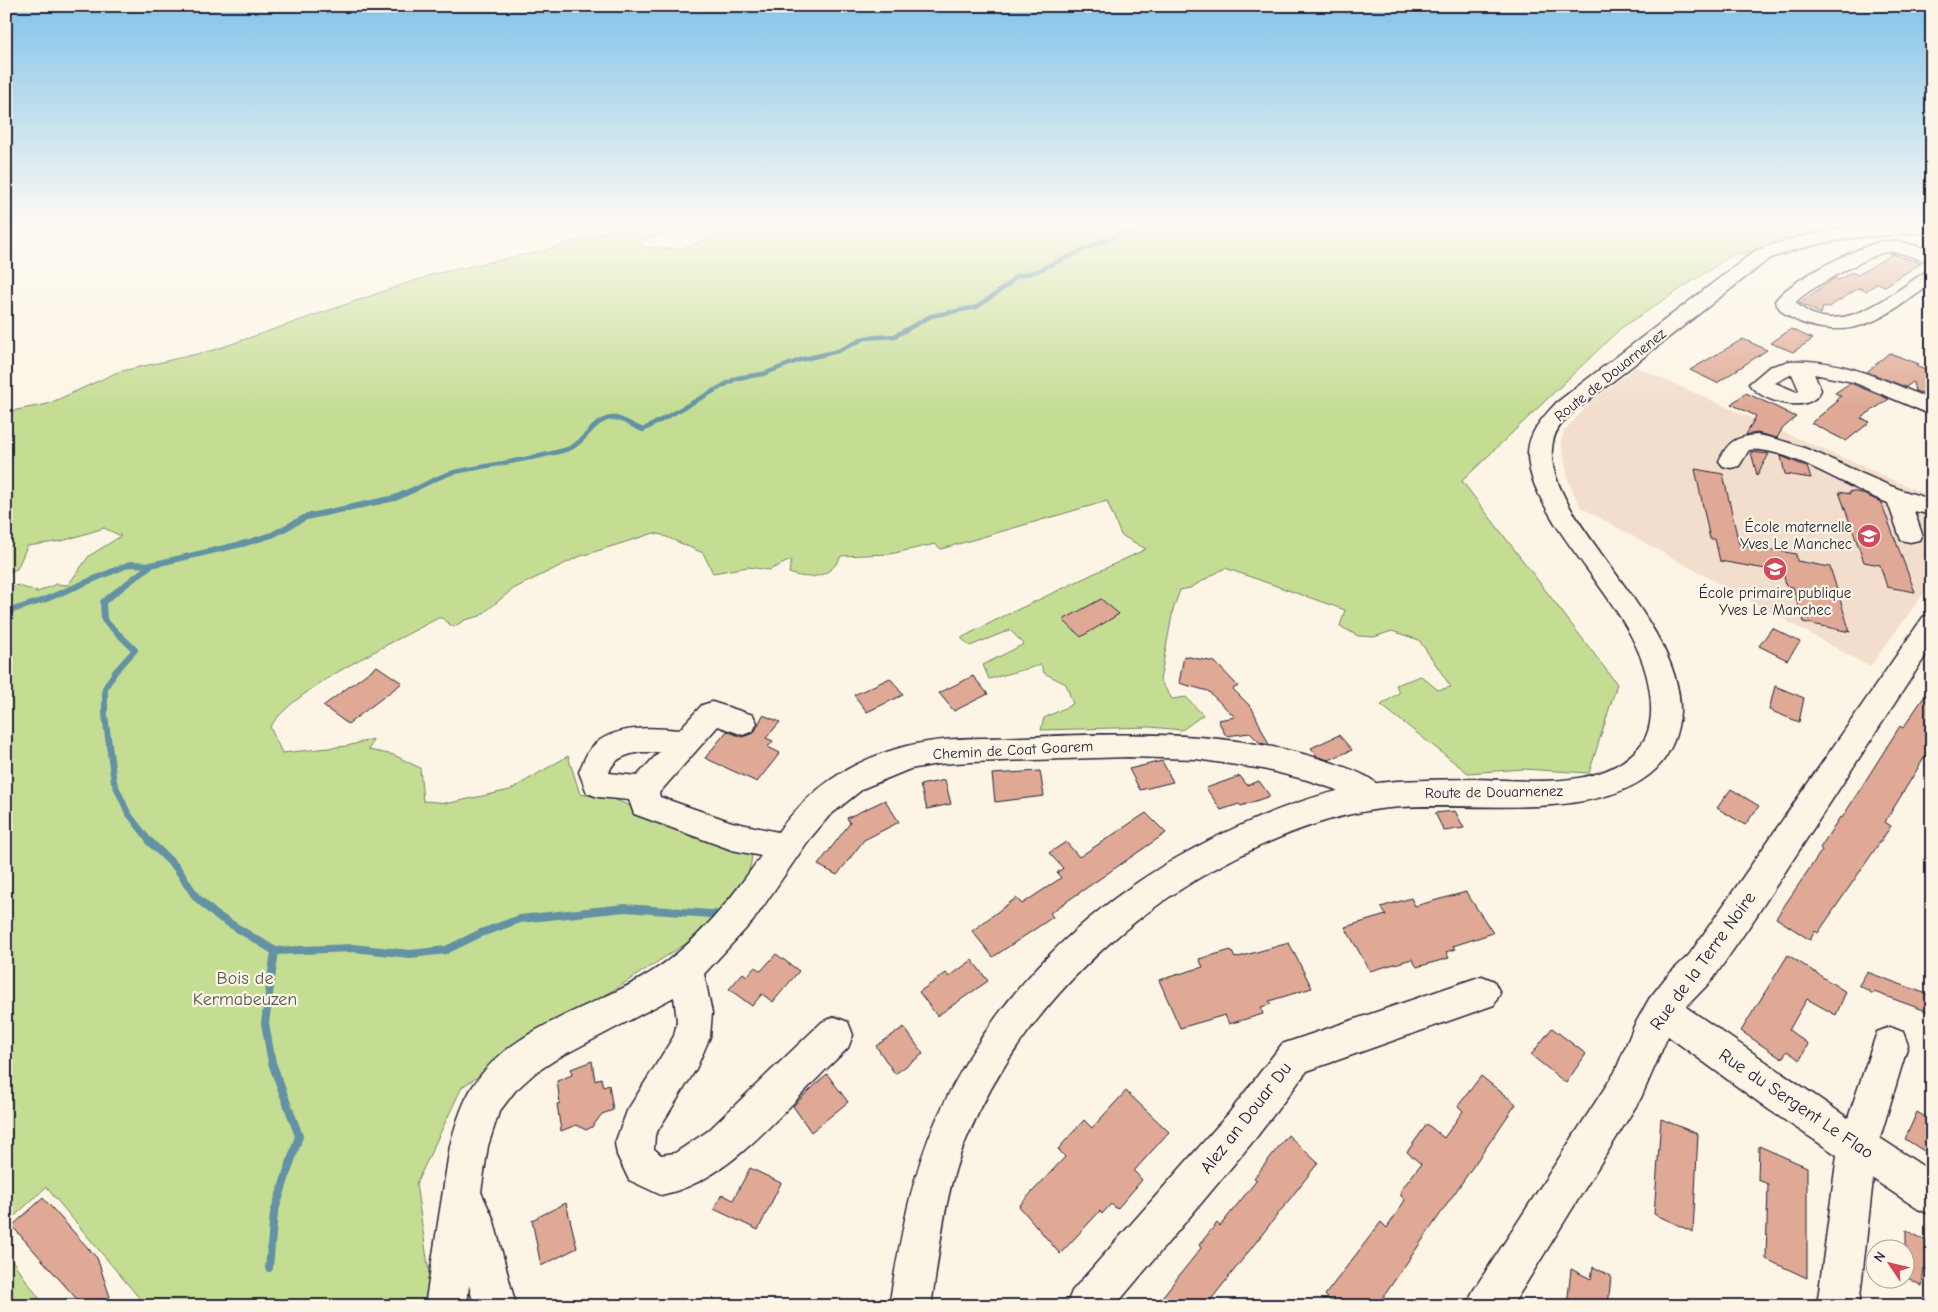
<svg xmlns="http://www.w3.org/2000/svg" width="1938" height="1312" font-family="'Comic Neue',sans-serif">
  <style>
    .built { fill: #f3decd }
    .green { fill: #c5dd93; stroke: #748067 }
    .lines { fill: none; stroke-linecap: round; stroke-linejoin: round }
    .stream-far2 { stroke: #6292a4; stroke-width: 4.5 }
    .stream-far1 { stroke: #6292a4; stroke-width: 6 }
    .stream { stroke: #6292a4; stroke-width: 8 }
    .building { fill: #dfa995; stroke: #22223b }
    .minor-casing { stroke: #22223b; stroke-width: 3 }
    .major-casing { stroke: #22223b; stroke-width: 3 }
    .minor { fill: #fcf5e5; fill-rule: evenodd }
    .major { fill: #fcf5e5; fill-rule: evenodd }
    .labels { text-anchor: middle; dominant-baseline: central; stroke-width: 4.5; stroke-linejoin: round; paint-order: stroke }
    .street-label { font-size: 15px; fill: #22223b; stroke: #fcf5e5 }
    .poi-label { font-size: 15px; fill: #22223b; stroke: #fcf5e5; text-anchor: end }
    .near-street-label { font-size: 18px; fill: #22223b; stroke: #fcf5e5 }
    .near-park-label { font-size: 18px; fill: #535a55; stroke: #fcf5e5 }
  </style>
  <rect width="100%" height="100%" fill="#fcf5e5"/>
  <filter id="ink" filterUnits="userSpaceOnUse"><feTurbulence type="fractalNoise" baseFrequency=".02" numOctaves="2"/><feDisplacementMap in="SourceGraphic" scale="10" xChannelSelector="R" yChannelSelector="G"/><feConvolveMatrix kernelMatrix="1 2 1 2 8 2 1 2 1" color-interpolation-filters="sRGB"/></filter>
  <g filter="url(#ink)">
    <path class="built" d="M 1636,367 L 1932,497 L 1932,582 L 1870,667 L 1580,507 L 1568,480 L 1561,441 L 1564,431 L 1591,402 Z"/>
    <path class="green" d="M 633,224 L 702,224 L 644,239 L 641,247 L 680,249 L 732,231 L 755,232 L 781,224 L 1930,224 L 1734,254 L 1621,328 L 1462,481 L 1617,684 L 1589,773 L 1523,769 L 1468,773 L 1381,705 L 1399,693 L 1396,685 L 1421,676 L 1438,690 L 1451,687 L 1419,640 L 1392,631 L 1374,637 L 1358,636 L 1340,626 L 1345,610 L 1225,568 L 1190,588 L 1180,590 L 1173,610 L 1160,680 L 1172,699 L 1186,697 L 1203,715 L 1182,730 L 1150,727 L 1041,730 L 1044,718 L 1073,704 L 1066,684 L 1044,673 L 1041,665 L 989,679 L 983,665 L 1024,644 L 1010,630 L 970,646 L 961,638 L 1000,618 L 1146,549 L 1121,535 L 1107,501 L 941,549 L 935,544 L 890,554 L 841,556 C 831,577 810,581 789,573 L 791,560 L 769,570 L 748,567 L 713,573 L 703,553 L 662,535 L 654,533 L 578,557 L 513,589 L 480,616 L 465,620 L 453,627 L 442,618 L 438,618 C 393,643 297,686 270,727 L 282,753 L 347,746 L 373,739 L 369,750 L 394,755 L 420,768 L 423,801 L 450,803 L 510,790 L 568,756 L 580,794 L 613,799 L 752,854 C 750,892 717,917 690,941 L 462,1087 L 416,1184 L 434,1306 L 146,1306 L 46,1187 L 6,1224 L 6,593 L 16,585 L 38,592 L 56,584 L 68,585 L 89,556 L 121,536 L 104,528 L 62,541 L 27,546 L 17,569 L 6,573 L 6,412 L 48,404 L 118,372 L 214,350 L 434,274 L 542,251 Z
      M 6,1252 L 44,1305 L 44,1306 L 6,1306 Z"/>
    <g class="lines">
      <path class="stream-far2" d="M 413,490 C 426,484 441,475 455,472 C 492,464 531,460 568,449 C 586,443 593,417 615,418 C 623,419 635,427 643,430 L 737,378 L 763,374 L 800,360 L 838,351 L 865,338 L 895,336 L 931,316 L 977,307 L 1008,285 L 1015,277 L 1037,271 L 1110,238 L 1155,224"/>
      <path class="stream-far1" d="M 6,612 L 44,600 L 130,564 L 151,565 L 246,543 L 272,535 L 306,517 L 395,498 L 415,489
        M 151,843 L 128,813 L 114,782 L 105,715 L 105,688 L 115,672 L 135,650 L 104,620 L 103,602 L 151,565"/>
      <path class="stream" d="M 150,842 L 177,868 L 196,897 L 216,915 L 275,951 L 353,948 L 410,954 L 446,950 L 481,933 L 520,919 L 625,908 L 725,915
        M 269,1268 L 274,1213 L 299,1136 L 272,1063 L 265,1023 L 275,951"/>
    </g>
    <path class="building" d="M 1892,254 L 1921,263 L 1885,286 L 1878,283 L 1866,291 L 1859,288 L 1827,308 L 1823,307 L 1821,314 L 1799,303 L 1835,278 L 1839,280 L 1851,272 L 1858,275 Z
      M 1791,329 L 1813,339 L 1793,352 L 1771,343 Z
      M 1743,339 L 1767,350 L 1717,383 L 1690,370 Z
      M 1889,353 L 1919,364 L 1916,366 L 1932,373 L 1932,385 L 1921,393 L 1915,391 L 1913,382 L 1906,387 L 1867,372 Z
      M 1850,383 L 1889,399 L 1861,418 L 1870,422 L 1846,441 L 1811,423 L 1838,401 L 1835,400 L 1841,396 L 1835,393 Z
      M 1746,393 L 1774,406 L 1796,417 L 1782,429 L 1777,438 L 1757,433 L 1746,435 L 1756,416 L 1731,404 Z
      M 1751,452 L 1769,454 L 1757,475 Z
      M 1781,456 L 1807,467 L 1811,478 L 1785,474 Z
      M 1695,469 L 1723,474 L 1739,544 L 1796,554 L 1797,561 L 1830,567 L 1850,632 L 1803,622 L 1793,587 L 1786,586 L 1783,572 L 1720,561 L 1715,539 L 1710,539 Z
      M 1850,491 L 1861,493 L 1881,502 L 1915,592 L 1887,587 L 1880,565 L 1864,562 L 1839,492 L 1850,494 Z
      M 1101,599 L 1119,614 L 1081,637 L 1063,620 Z
      M 1772,628 L 1800,642 L 1787,660 L 1759,646 Z
      M 1184,656 L 1215,662 L 1238,686 L 1233,689 L 1252,708 L 1269,745 L 1260,743 L 1250,733 L 1226,736 L 1218,720 L 1235,717 L 1208,691 L 1179,683 Z
      M 377,666 L 402,683 L 348,724 L 323,706 Z
      M 973,676 L 988,694 L 954,711 L 939,693 Z
      M 890,678 L 903,695 L 867,712 L 854,695 Z
      M 1932,685 L 1932,745 L 1885,822 L 1891,826 L 1818,933 L 1815,931 L 1810,940 L 1776,918 L 1822,850 L 1820,848 L 1840,817 L 1842,818 L 1900,726 L 1903,728 Z
      M 1775,686 L 1804,698 L 1799,722 L 1769,710 Z
      M 763,715 L 780,722 L 766,738 L 773,741 L 768,747 L 780,753 L 757,782 L 705,758 L 727,731 L 742,737 L 754,733 Z
      M 1339,735 L 1352,750 L 1329,760 L 1318,757 L 1311,748 Z
      M 1162,761 L 1173,782 L 1140,790 L 1129,769 Z
      M 1040,771 L 1044,796 L 995,802 L 992,774 Z
      M 1240,776 L 1247,785 L 1259,781 L 1270,796 L 1241,806 L 1239,804 L 1221,810 L 1206,788 Z
      M 945,780 L 951,804 L 927,809 L 920,785 Z
      M 1731,789 L 1759,806 L 1745,825 L 1717,808 Z
      M 885,800 L 899,822 L 864,840 L 837,875 L 818,865 L 850,823 L 847,818 Z
      M 1455,811 L 1464,828 L 1444,831 L 1435,813 Z
      M 1146,813 L 1166,833 L 1050,913 L 1053,917 L 993,957 L 972,931 L 1016,898 L 1022,904 L 1061,878 L 1057,873 L 1063,868 L 1049,853 L 1066,842 L 1079,857 Z
      M 1466,892 L 1493,933 L 1453,946 L 1455,949 L 1446,952 L 1449,958 L 1417,967 L 1412,959 L 1370,971 L 1345,927 L 1386,915 L 1381,907 L 1411,898 L 1415,906 Z
      M 1289,943 L 1312,988 L 1269,1001 L 1271,1004 L 1261,1007 L 1263,1014 L 1229,1024 L 1225,1015 L 1180,1028 L 1159,980 L 1203,967 L 1199,959 L 1231,950 L 1235,958 Z
      M 776,954 L 799,971 L 773,1002 L 762,994 L 752,1006 L 729,989 L 743,973 L 747,976 L 755,967 L 761,971 Z
      M 1788,955 L 1846,992 L 1836,1015 L 1807,999 L 1789,1030 L 1808,1044 L 1800,1060 L 1787,1051 L 1782,1059 L 1741,1031 Z
      M 972,960 L 988,981 L 937,1016 L 919,992 L 946,973 L 949,977 Z
      M 1867,972 L 1932,996 L 1932,1013 L 1874,992 L 1873,994 L 1859,985 Z
      M 904,1027 L 923,1054 L 895,1074 L 876,1046 Z
      M 1552,1028 L 1586,1054 L 1566,1083 L 1531,1055 Z
      M 592,1061 L 595,1081 L 601,1078 L 603,1087 L 609,1085 L 613,1110 L 602,1114 L 592,1127 L 586,1130 L 576,1125 L 561,1131 L 557,1104 L 560,1103 L 557,1081 L 572,1075 L 571,1069 Z
      M 827,1074 L 848,1102 L 811,1132 L 793,1106 Z
      M 1481,1076 L 1516,1104 L 1377,1306 L 1336,1306 L 1325,1295 L 1381,1222 L 1387,1228 L 1405,1200 L 1401,1196 L 1401,1190 L 1421,1164 L 1407,1152 L 1427,1124 L 1444,1138 L 1463,1111 L 1458,1106 Z
      M 1126,1091 L 1169,1132 L 1134,1171 L 1142,1180 L 1117,1209 L 1111,1204 L 1102,1214 L 1100,1211 L 1060,1254 L 1019,1206 L 1065,1157 L 1058,1149 L 1084,1120 L 1092,1128 Z
      M 1917,1112 L 1932,1121 L 1932,1156 L 1905,1139 Z
      M 1661,1119 L 1698,1134 L 1693,1232 L 1654,1214 Z
      M 1288,1135 L 1318,1163 L 1206,1306 L 1155,1306 L 1201,1248 L 1199,1245 L 1217,1223 L 1220,1226 L 1257,1180 L 1254,1178 Z
      M 1759,1146 L 1807,1167 L 1807,1278 L 1766,1259 L 1768,1184 L 1758,1180 Z
      M 750,1168 L 781,1183 L 758,1230 L 714,1209 L 722,1194 L 733,1200 Z
      M 43,1198 L 97,1258 L 110,1297 L 91,1306 L 83,1306 L 12,1226 Z
      M 566,1203 L 577,1248 L 541,1266 L 532,1220 Z
      M 1906,1230 L 1932,1244 L 1932,1273 L 1924,1268 L 1922,1286 L 1906,1277 Z
      M 1593,1267 L 1611,1276 L 1608,1306 L 1567,1306 L 1571,1269 L 1591,1279 Z"/>
    <g class="lines">
      <g class="minor-casing">
        <path id="minor" d="M 1883,241 L 1902,242 L 1932,250 L 1932,263 C 1916,259 1903,251 1886,252 C 1873,254 1800,293 1796,303 C 1838,342 1889,295 1925,272 L 1932,270 L 1932,284 C 1888,313 1860,341 1805,324 C 1792,319 1781,314 1775,301 C 1791,279 1856,248 1883,241 Z
          M 1790,361 C 1841,358 1886,381 1932,400 L 1932,415 L 1853,382 L 1814,374 L 1821,390 C 1811,416 1761,402 1749,384 L 1769,367 ZM 1792,374 L 1799,390 L 1797,392 L 1775,383 Z
          M 1757,435 C 1819,445 1870,485 1932,499 L 1932,515 L 1914,511 L 1922,534 L 1919,540 L 1910,542 L 1901,540 L 1888,503 C 1849,489 1787,446 1749,450 L 1739,466 L 1731,468 L 1723,466 L 1719,461 C 1728,441 1736,437 1757,435 Z
          M 1932,614 L 1932,646 L 1755,918 L 1713,979 L 1686,1007 L 1848,1118 L 1877,1032 L 1890,1027 L 1903,1032 L 1908,1045 L 1880,1138 L 1932,1172 L 1932,1215 L 1918,1209 L 1873,1179 L 1859,1306 L 1817,1306 L 1837,1155 L 1768,1109 L 1668,1036 L 1641,1098 L 1512,1306 L 1467,1306 L 1473,1291 L 1615,1072 L 1634,1026 L 1649,999 L 1667,976 L 1689,955 L 1923,617 Z
          M 712,702 L 753,715 L 757,723 L 753,731 L 743,735 L 718,726 L 659,793 L 660,797 L 732,822 L 778,832 C 809,790 846,764 896,749 C 938,736 980,739 1023,737 C 1129,733 1232,729 1333,763 C 1353,770 1377,777 1386,796 L 1382,805 L 1371,809 L 1334,789 L 1307,780 L 1263,769 L 1196,759 L 1128,757 L 971,762 L 938,764 L 910,769 L 864,788 L 829,816 L 808,841 L 753,921 L 704,974 L 712,1013 L 710,1037 L 696,1069 L 655,1135 L 654,1149 L 661,1155 L 675,1153 L 708,1131 L 822,1022 L 835,1017 L 848,1022 L 853,1035 L 848,1048 C 832,1063 817,1078 802,1094 C 761,1135 720,1183 661,1195 L 629,1180 L 617,1155 L 615,1143 L 627,1111 L 674,1036 L 677,1021 L 674,997 L 558,1058 L 535,1073 L 515,1091 L 499,1112 L 488,1146 L 481,1192 L 493,1218 L 516,1306 L 474,1306 L 469,1285 L 467,1306 L 425,1306 L 450,1146 C 455,1126 462,1103 473,1086 C 513,1024 595,1009 653,971 C 698,942 731,899 761,856 L 732,850 L 634,814 L 629,800 L 598,797 L 587,793 L 579,772 C 582,764 586,754 592,747 C 612,725 652,727 679,730 L 702,705 ZM 642,752 L 659,752 L 637,776 L 609,773 C 613,758 628,754 642,752 Z
          M 1482,976 L 1494,981 L 1500,993 L 1494,1005 L 1307,1071 L 1255,1139 L 1115,1306 L 1066,1306 L 1072,1291 L 1229,1113 L 1282,1044 Z"/>
      </g>
      <g class="major-casing">
        <path id="major" d="M 1882,224 L 1932,224 L 1932,232 C 1876,235 1821,238 1769,259 L 1572,413 C 1563,421 1555,430 1553,442 C 1537,513 1682,616 1680,711 C 1679,732 1671,754 1656,769 C 1602,822 1474,802 1402,807 C 1351,810 1306,825 1260,846 C 1131,905 1022,1008 966,1140 C 944,1191 940,1251 931,1306 L 889,1306 C 900,1242 910,1178 937,1118 C 1000,980 1107,884 1246,823 C 1294,802 1344,785 1397,781 C 1423,780 1450,779 1476,779 C 1528,780 1602,791 1639,747 C 1648,737 1650,726 1651,714 C 1654,641 1592,582 1556,525 C 1543,503 1527,478 1528,452 C 1529,432 1543,417 1556,403 L 1755,251 C 1796,235 1838,228 1882,224 Z"/>
      </g>
      <use href="#minor" class="minor"/>
      <use href="#major" class="major"/>
    </g>
  </g>
  <linearGradient id="sky" x2="0" y2="1"><stop stop-color="#83c4e9"/><stop offset="0.55" stop-color="#fefaf3"/><stop offset="1" stop-color="#fefaf3" stop-opacity="0"/></linearGradient>
  <rect width="1938" height="408" fill="url(#sky)"/>
  <defs>
    <g id="school-disc" transform="scale(1.25)"><circle r="9.5" fill="#d1495b" stroke="#fcf5e5"/><path d="M0-5L7-2L0 1L-7-2ZM-4 1L0 2.5L4 1V4Q0 6-4 4Z" fill="#fff"/></g>
  </defs>
  <g fill-rule="evenodd">
    <use href="#school-disc" x="1869" y="536"/>
    <use href="#school-disc" x="1775" y="569"/>
  </g>
  <g class="labels">
    <g class="street-label">
      <text transform="translate(1610 375) rotate(-39)">Route de Douarnenez</text>
      <text transform="translate(1013 750) rotate(-3)">Chemin de Coat Goarem</text>
      <text transform="translate(1494 792) rotate(-1)">Route de Douarnenez</text>
    </g>
    <g class="poi-label">
      <text x="1852" y="527">École maternelle<tspan x="1852" dy="17">Yves Le Manchec</tspan></text>
      <text x="1775" y="593" text-anchor="middle">École primaire publique<tspan x="1775" dy="17">Yves Le Manchec</tspan></text>
    </g>
    <g class="near-street-label">
      <text transform="translate(1703 961) rotate(-54)">Rue de la Terre Noire</text>
      <text transform="translate(1796 1104) rotate(34)">Rue du Sergent Le Flao</text>
      <text transform="translate(1246 1118) rotate(-52)">Alez an Douar Du</text>
    </g>
    <g class="near-park-label">
      <text x="245" y="978">Bois de<tspan x="245" dy="21">Kermabeuzen</tspan></text>
    </g>
  </g>
  <rect width="1938" height="1312" fill="none" stroke="#fcf5e5" stroke-width="25"/>
  <rect x="12" y="12" width="1913" height="1287" fill="none" stroke="#22223b" stroke-width="2" filter="url(#ink)"/>
  <g transform="translate(1890 1264) rotate(305)"><circle r="24" fill="#fcf5e5" stroke="#a5a1a1"/>
  <path d="M0-4L9 19L0 12L-9 19Z" fill="#d1495b"/>
  <text y="-8" font-size="14" font-weight="bold" text-anchor="middle" fill="#22223b">N</text>
  </g>
</svg>
